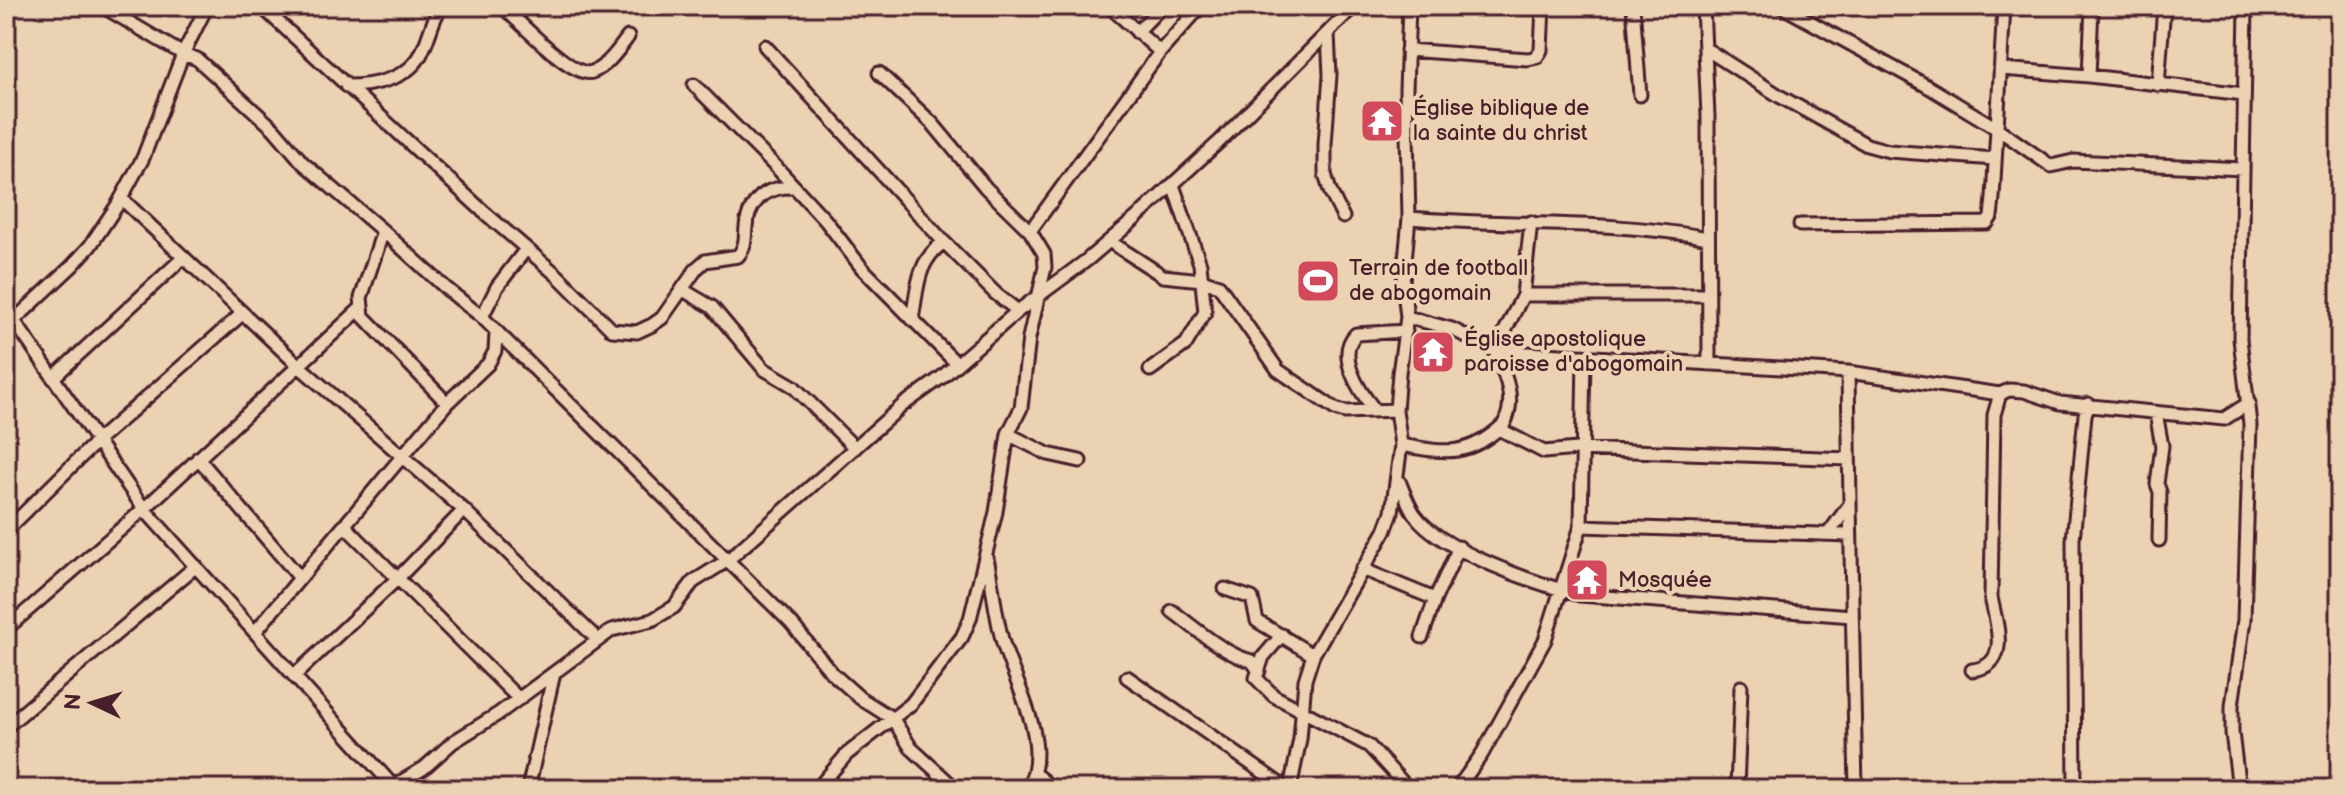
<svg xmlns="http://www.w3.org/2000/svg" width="2346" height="795" font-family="'Balsamiq Sans',sans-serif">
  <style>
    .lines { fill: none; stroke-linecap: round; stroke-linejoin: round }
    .street-casing { stroke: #4a1f2b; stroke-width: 17 }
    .street { stroke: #ebd2b3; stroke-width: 11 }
    .labels { text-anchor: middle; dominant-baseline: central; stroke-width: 8; stroke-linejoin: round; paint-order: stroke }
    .poi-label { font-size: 22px; fill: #4a1f2b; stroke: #ebd2b3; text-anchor: start }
  </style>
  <rect width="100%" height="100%" fill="#ebd2b3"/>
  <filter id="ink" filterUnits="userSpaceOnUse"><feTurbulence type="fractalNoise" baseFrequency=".0125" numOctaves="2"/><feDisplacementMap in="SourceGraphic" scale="16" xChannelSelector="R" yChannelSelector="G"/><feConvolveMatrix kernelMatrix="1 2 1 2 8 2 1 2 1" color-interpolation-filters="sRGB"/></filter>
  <g filter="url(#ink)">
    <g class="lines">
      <g class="street-casing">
        <path id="street" d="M 102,6 L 183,54 L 197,59 L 274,129 L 303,163 L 383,231 L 448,290 L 482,317 L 791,623 L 832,673 L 860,698 L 893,719 L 911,748 L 956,789
          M 261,6 L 485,213 L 558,276 L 612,330 L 637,332 L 652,325 L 662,318 L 697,268 L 705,261 L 738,256 C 748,244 744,234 747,220 C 754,195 771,186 795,187
          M 502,6 C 518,20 573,79 592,72 C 607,67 619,49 628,37
          M 1109,6 L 1160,52
          M 1633,6 L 1640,95
          M 1703,6 L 1708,116 L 1709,364
          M 1781,6 L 1927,86 L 1998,129 L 2051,166 L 2073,161 L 2243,169
          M 1137,32 L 1162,6
          M 1328,34 L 1330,75 L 1325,144 L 1325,174 L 1330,191 L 1343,217
          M 765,46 L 944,242 L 996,294 L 1018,311
          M 1706,49 L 1781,97 L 1867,145 L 1889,151 L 1995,159
          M 1407,50 L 1528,59 L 1537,57 L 1541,50 L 1543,6
          M 2001,69 L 2089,76 L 2244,94
          M 2089,76 L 2092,6
          M 694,85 L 779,170 L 826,221 L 862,268 L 957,364
          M 2158,85 L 2164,6
          M 346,86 C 373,86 410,79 422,52 C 430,36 431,23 441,6
          M 121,198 L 299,366 L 464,510 L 598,640
          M 1409,218 C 1511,227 1606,219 1708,238
          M 1531,222 L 1523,295 L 1495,351 L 1848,372 L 2000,394
          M 1800,225 L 1987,223 L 1991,217 L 1993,198 L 2004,6
          M 383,231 L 361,298 L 363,316 L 447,403
          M 1030,231 L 1160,52 L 1201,6
          M 1109,241 L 1163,276 L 1202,280 L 1219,286 L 1278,370 L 1335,409 L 1345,412 L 1396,410
          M 683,290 L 712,307 L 764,369 L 793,386 L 855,448
          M 1523,295 L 1709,295
          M 6,313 L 15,322 L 144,509 L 393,786
          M 482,317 L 497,287 L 526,249
          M 912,319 C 918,288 916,262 944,242
          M 6,328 L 72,266 L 90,246 L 118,204 L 143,158 L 183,54 L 207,6
          M 1150,370 L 1186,344 L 1205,312 L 1200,264 L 1173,185
          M 53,378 L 184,257
          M 1374,409 C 1360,392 1335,355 1356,334 L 1406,331
          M 2156,413 L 2162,446 L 2157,484 L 2160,492 L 2159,540
          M 1499,429 L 1544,452 L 1577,449 L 1849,459
          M 1008,434 L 1048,454 L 1080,461
          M 1401,445 C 1446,453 1468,458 1504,424 C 1517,399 1505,375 1495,351 L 1452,329 L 1407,317
          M 198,458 L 300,578
          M 1399,481 C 1404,493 1408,505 1415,515 C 1441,551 1537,584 1580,595 L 1852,616
          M 1850,504 L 1856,789
          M 344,525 L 519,699
          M 1581,526 L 1850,535
          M 6,531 L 97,441 L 243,313
          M 1828,534 L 1850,504 L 1848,372
          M 987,558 C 993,586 995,615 1003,643 C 1016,687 1053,745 1027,789
          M 1362,569 L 1435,599
          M 1225,589 L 1252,598 L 1257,621 L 1313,655
          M 1172,611 C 1194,627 1226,656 1252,661 L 1259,671
          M 6,629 L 144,509 L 361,308
          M 255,632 L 447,403 L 488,364 L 495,351 L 496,333
          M 1282,635 L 1263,657 L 1256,678 L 1274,696 L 1369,746 L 1404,784 L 1413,789
          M 1422,637 L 1435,599 L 1459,547
          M 1972,670 C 2012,665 1996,624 1991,597 L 1994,415 L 2000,394 L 2009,390 L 2024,391 L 2060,403 L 2224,419 L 2249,403
          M 294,676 L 399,577 L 464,510
          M 1127,677 L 1287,789
          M 6,727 L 196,566
          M 1035,774 L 1053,789
          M 6,782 L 10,789
          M 389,789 L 424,768 L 453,742 L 498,714 L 612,630 L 652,620 L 674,607 L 693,582 L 728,560 L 903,405 L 942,377 L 1018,311 L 1087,260 L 1136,218 L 1220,141 L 1354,6
          M 528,789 L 554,673
          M 817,789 L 847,754 L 911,704 L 962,637 L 970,619 L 996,512 L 1008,434 L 1021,408 L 1029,338 L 1045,267 L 1044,254 L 1030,231 L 986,188 L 933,124 L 879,73
          M 1290,789 L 1300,739 L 1305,680 L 1313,655 L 1385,531 L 1392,512 L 1401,445 L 1396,410 L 1399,373 L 1407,317 L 1403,282 L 1409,218 L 1406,90 L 1409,6
          M 1457,789 L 1482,754 L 1545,640 L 1581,526 L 1584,356
          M 1737,789 L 1741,687
          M 2075,789 L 2073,540 L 2085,415 L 2088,404
          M 2239,789 L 2232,733 L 2232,706 L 2244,620 L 2250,424 L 2240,339 L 2246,6"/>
      </g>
      <use href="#street" class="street"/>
    </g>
  </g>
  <defs>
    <g id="temple-square" transform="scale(2.3)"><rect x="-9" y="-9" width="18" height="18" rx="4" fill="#d1495b" stroke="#ebd2b3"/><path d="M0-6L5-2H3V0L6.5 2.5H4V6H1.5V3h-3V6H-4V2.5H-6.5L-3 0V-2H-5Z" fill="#fff"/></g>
    <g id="stadium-square" transform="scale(2.3)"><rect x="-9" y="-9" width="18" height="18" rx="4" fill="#d1495b" stroke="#ebd2b3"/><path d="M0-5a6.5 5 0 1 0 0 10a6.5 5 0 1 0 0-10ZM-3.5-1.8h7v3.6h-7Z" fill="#fff"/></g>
  </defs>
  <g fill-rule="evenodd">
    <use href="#temple-square" x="1382" y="121"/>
    <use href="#stadium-square" x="1318" y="281"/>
    <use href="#temple-square" x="1433" y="352"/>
    <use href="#temple-square" x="1587" y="580"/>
  </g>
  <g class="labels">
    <g class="poi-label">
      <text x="1413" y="108">Église biblique de<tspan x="1413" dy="25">la sainte du christ</tspan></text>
      <text x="1349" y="268">Terrain de football<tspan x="1349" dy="25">de abogomain</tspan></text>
      <text x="1464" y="339">Église apostolique<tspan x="1464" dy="25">paroisse d'abogomain</tspan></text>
      <text x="1618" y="580">Mosquée</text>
    </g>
  </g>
  <rect width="2346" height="795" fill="none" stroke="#ebd2b3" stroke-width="32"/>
  <rect x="16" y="16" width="2314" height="763" fill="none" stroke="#4a1f2b" stroke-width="3" filter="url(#ink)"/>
  <g transform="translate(92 703) rotate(274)" stroke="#ebd2b3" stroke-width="6" paint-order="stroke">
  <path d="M0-6L14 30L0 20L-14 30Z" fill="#4a1f2b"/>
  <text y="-12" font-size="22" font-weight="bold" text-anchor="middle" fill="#4a1f2b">N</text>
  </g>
</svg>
